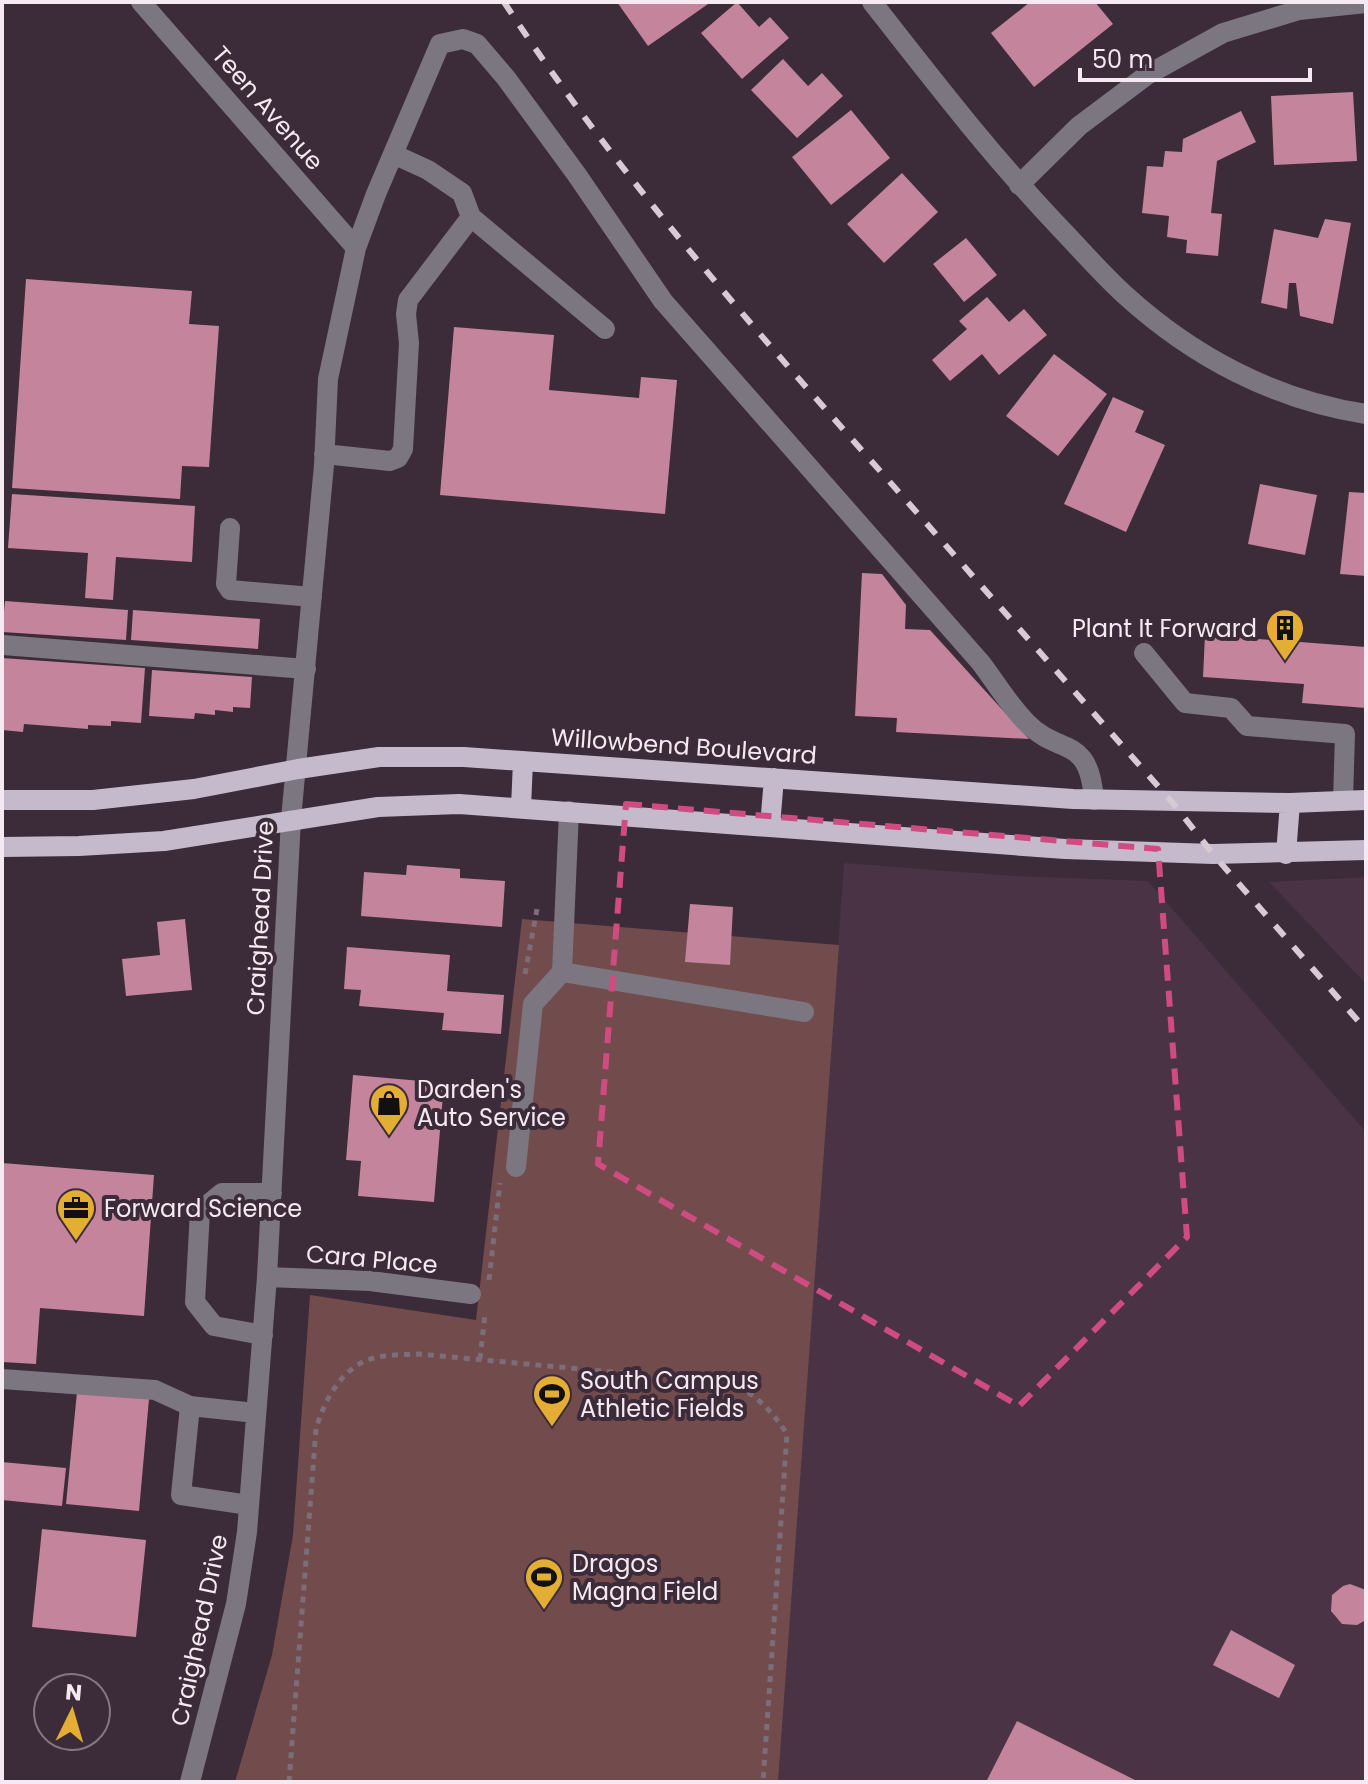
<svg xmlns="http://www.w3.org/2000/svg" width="1368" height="1784" font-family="Poppins,sans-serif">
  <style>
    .built { fill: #493345 }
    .green { fill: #724b4d }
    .building { fill: #c3849c }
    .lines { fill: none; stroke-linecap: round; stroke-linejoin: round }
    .path { stroke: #7c6d79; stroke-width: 5; stroke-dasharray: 6 6; stroke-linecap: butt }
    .minor { stroke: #7b767f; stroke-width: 20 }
    .major { stroke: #c4bacc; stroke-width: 20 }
    .rail { stroke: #d7cad4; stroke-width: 6; stroke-dasharray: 14 14; stroke-linecap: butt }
    .marked { fill: none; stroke: #cf4c81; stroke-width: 6; stroke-dasharray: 16 10; stroke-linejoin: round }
    .labels { text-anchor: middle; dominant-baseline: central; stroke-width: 8; stroke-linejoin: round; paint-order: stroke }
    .street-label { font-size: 24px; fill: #f5e9f2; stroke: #3c2b39 }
    .poi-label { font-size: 24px; fill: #f5e9f2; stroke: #3c2b39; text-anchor: start }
  </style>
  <rect width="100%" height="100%" fill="#3c2b39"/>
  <path class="built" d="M 844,863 L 1014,876 L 1148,881 L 1366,1132 L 1366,1782 L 778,1782 Z
    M 1366,877 L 1366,984 L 1269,882 Z"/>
  <path class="green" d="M 522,919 L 839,945 L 778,1782 L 235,1782 L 272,1655 L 293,1535 L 310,1295 L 476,1320 Z"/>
  <path class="building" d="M 617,2 L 711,2 L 648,46 Z
    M 737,2 L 759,27 L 770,17 L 789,38 L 742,79 L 701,33 Z
    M 1030,2 L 1095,2 L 1113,24 L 1034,87 L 991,33 Z
    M 783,59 L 808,86 L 822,73 L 843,96 L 797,138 L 751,90 Z
    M 1353,92 L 1357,161 L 1274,165 L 1271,96 Z
    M 851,110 L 890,158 L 831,205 L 792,157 Z
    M 1241,111 L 1256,142 L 1217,161 L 1211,213 L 1222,214 L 1218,256 L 1186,253 L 1187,240 L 1167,237 L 1169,216 L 1142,213 L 1147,166 L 1163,167 L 1165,151 L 1182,152 L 1183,139 Z
    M 902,173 L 938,212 L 884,263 L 847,224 Z
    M 1325,219 L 1351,223 L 1333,324 L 1300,316 L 1296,283 L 1289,283 L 1287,309 L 1261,303 L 1274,229 L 1318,238 Z
    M 966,238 L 997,275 L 964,302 L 933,264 Z
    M 26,279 L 192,291 L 189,324 L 219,326 L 209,467 L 182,466 L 180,499 L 12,488 Z
    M 987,297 L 1009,322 L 1024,309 L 1047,335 L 999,375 L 982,354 L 950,381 L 932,360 L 967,329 L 959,321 Z
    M 454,327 L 554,335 L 549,390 L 639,398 L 641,377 L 677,380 L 665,514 L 440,495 Z
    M 1054,354 L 1107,394 L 1058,456 L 1006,416 Z
    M 1113,397 L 1144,411 L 1135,432 L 1165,445 L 1126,532 L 1064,504 Z
    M 1260,484 L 1317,495 L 1305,555 L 1248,544 Z
    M 1349,492 L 1366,493 L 1366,576 L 1340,574 Z
    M 12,494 L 195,506 L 192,562 L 116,557 L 113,600 L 85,598 L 88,553 L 8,548 Z
    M 862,573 L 882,574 L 906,605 L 905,629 L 930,630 L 1029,739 L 896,732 L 897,718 L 855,716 Z
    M 5,601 L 128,610 L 126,640 L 2,632 Z
    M 133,610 L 260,619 L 258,649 L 131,640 Z
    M 1205,635 L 1366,647 L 1366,708 L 1302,703 L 1304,684 L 1203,677 Z
    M 2,658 L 145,668 L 141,723 L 111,721 L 111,726 L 88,725 L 88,729 L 24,724 L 23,732 L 2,730 Z
    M 152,670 L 252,677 L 250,708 L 233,707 L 233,712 L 215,710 L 215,715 L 195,713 L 194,719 L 149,716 Z
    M 407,865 L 460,869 L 460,878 L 505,881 L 502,927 L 361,916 L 364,872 L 406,875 Z
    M 690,904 L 733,907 L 730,965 L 685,962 Z
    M 185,919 L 192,990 L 126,996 L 122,959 L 160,955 L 157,922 Z
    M 347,947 L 450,955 L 447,991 L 504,995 L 501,1034 L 442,1030 L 444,1013 L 359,1006 L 361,990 L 344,989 Z
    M 353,1075 L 444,1083 L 434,1202 L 358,1196 L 361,1161 L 346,1160 Z
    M 2,1163 L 154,1175 L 144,1316 L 40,1308 L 36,1364 L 2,1362 Z
    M 77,1392 L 149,1399 L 139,1511 L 66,1504 Z
    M 2,1462 L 66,1468 L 62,1506 L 2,1500 Z
    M 42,1529 L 146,1540 L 136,1637 L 32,1627 Z
    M 1350,1584 L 1366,1590 L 1366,1620 L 1357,1625 L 1342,1624 L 1331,1611 L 1332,1595 L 1343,1586 Z
    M 1231,1630 L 1295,1665 L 1279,1698 L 1213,1665 Z
    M 1017,1721 L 1139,1782 L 986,1782 Z"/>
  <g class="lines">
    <path class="path" d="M 525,974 L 537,909
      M 489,1280 L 500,1183
      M 480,1359 L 485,1314
      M 289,1782 L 316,1429 C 324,1401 342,1366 374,1358 C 389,1354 405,1355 419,1354 L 731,1383 C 756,1394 772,1411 787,1434 L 763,1782"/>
    <path class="minor" d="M 141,2 L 356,248
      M 872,2 C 933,80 993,158 1062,230 C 1083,252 1103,275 1125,295 C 1193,357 1275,400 1366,414
      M 1019,185 L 1079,126 L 1147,75 L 1223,33 L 1299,10 L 1366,3
      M 471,217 L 605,329
      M 324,454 L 390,461 L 398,458 L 403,449 L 409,343 L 406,314 L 408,300 L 471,217 L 462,193 L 428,170 L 393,154
      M 230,528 L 226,584 L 230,590 L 312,597
      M 3,645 L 306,669
      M 1144,653 L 1185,703 L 1231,708 L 1247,726 L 1345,734 L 1343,801
      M 562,972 L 804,1012
      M 516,1167 L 533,1004 L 562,972 L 569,811
      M 267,1277 L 370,1281 L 471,1294
      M 263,1335 L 214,1326 L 195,1302 L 200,1211 L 222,1193 L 272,1193
      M 2,1379 L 155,1390 L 190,1406
      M 249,1505 L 181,1495 L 190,1406 L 256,1413
      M 190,1782 L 236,1604 L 247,1532 L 267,1277 L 291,819 L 324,465 L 328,379 L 356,248 L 376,194 L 440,44 L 463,39 L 477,44 L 506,78 L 577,175 L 663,301 L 981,663 C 996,683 1009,705 1026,722 C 1059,757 1089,733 1094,800"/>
    <path class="major" d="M 2,800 L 93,800 L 194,789 L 298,769 L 379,757 L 464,757 L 1073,799 L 1290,803 L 1366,800
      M 521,808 L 523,761
      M 770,826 L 774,778
      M 2,847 L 79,846 L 164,841 L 378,807 L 459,804 L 1065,849 L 1213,854 L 1366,850
      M 1286,854 L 1290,803"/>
    <path class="rail" d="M 504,2 C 606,158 728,299 851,438 C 958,559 1065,681 1172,802 L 1213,854 L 1366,1030"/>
  </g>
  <path class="marked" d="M 626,804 L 1158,849 L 1187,1237 L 1019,1406 L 598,1164 Z"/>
  <defs>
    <g id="building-pin" transform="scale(2)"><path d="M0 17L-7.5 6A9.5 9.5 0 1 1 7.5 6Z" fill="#e4ae35" stroke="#3c2b39"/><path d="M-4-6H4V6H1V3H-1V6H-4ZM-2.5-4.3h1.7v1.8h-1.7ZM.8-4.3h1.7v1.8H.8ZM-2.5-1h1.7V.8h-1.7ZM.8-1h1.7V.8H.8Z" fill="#111"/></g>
    <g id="shop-pin" transform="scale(2)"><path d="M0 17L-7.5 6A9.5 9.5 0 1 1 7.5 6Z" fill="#e4ae35" stroke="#3c2b39"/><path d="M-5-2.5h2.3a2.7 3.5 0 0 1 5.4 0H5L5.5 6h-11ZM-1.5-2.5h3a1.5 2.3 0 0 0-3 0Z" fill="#111"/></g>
    <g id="office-pin" transform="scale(2)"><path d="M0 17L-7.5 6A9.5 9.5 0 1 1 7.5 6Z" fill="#e4ae35" stroke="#3c2b39"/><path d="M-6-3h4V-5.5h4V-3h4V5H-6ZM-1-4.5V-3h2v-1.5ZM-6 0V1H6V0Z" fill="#111"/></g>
    <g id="stadium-pin" transform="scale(2)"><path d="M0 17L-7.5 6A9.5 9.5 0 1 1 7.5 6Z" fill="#e4ae35" stroke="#3c2b39"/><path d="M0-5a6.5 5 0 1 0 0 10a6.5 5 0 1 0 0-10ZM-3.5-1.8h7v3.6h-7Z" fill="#111"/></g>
  </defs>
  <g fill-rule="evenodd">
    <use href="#building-pin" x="1285" y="628"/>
    <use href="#shop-pin" x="389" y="1103"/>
    <use href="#office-pin" x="76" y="1208"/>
    <use href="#stadium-pin" x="552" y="1394"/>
    <use href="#stadium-pin" x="544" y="1577"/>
  </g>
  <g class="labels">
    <g class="street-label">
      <text transform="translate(268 108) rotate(49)">Teen Avenue</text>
      <text transform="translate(684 746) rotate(4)">Willowbend Boulevard</text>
      <text transform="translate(260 918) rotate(-87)">Craighead Drive</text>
      <text transform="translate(372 1259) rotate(5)">Cara Place</text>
      <text transform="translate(199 1630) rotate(-78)">Craighead Drive</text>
    </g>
    <g class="poi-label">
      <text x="1257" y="628" text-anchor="end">Plant It Forward</text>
      <text x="417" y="1089">Darden's<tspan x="417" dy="28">Auto Service</tspan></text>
      <text x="104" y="1208">Forward Science</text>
      <text x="580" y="1380">South Campus<tspan x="580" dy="28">Athletic Fields</tspan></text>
      <text x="572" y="1563">Dragos<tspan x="572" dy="28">Magna Field</tspan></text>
    </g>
  </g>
  <rect width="1368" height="1784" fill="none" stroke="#f5e9f2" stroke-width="8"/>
  <g transform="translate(72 1712) rotate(5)"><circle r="38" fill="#3c2b39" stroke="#867783" stroke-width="2"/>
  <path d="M0-6L14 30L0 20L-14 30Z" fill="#e4ae35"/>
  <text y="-12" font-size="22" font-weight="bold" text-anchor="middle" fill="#f5e9f2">N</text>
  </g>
  <path d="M1080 68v12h230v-12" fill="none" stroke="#f5e9f2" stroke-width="4"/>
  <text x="1092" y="68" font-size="24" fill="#f5e9f2" stroke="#3c2b39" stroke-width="6" paint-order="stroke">50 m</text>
</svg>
